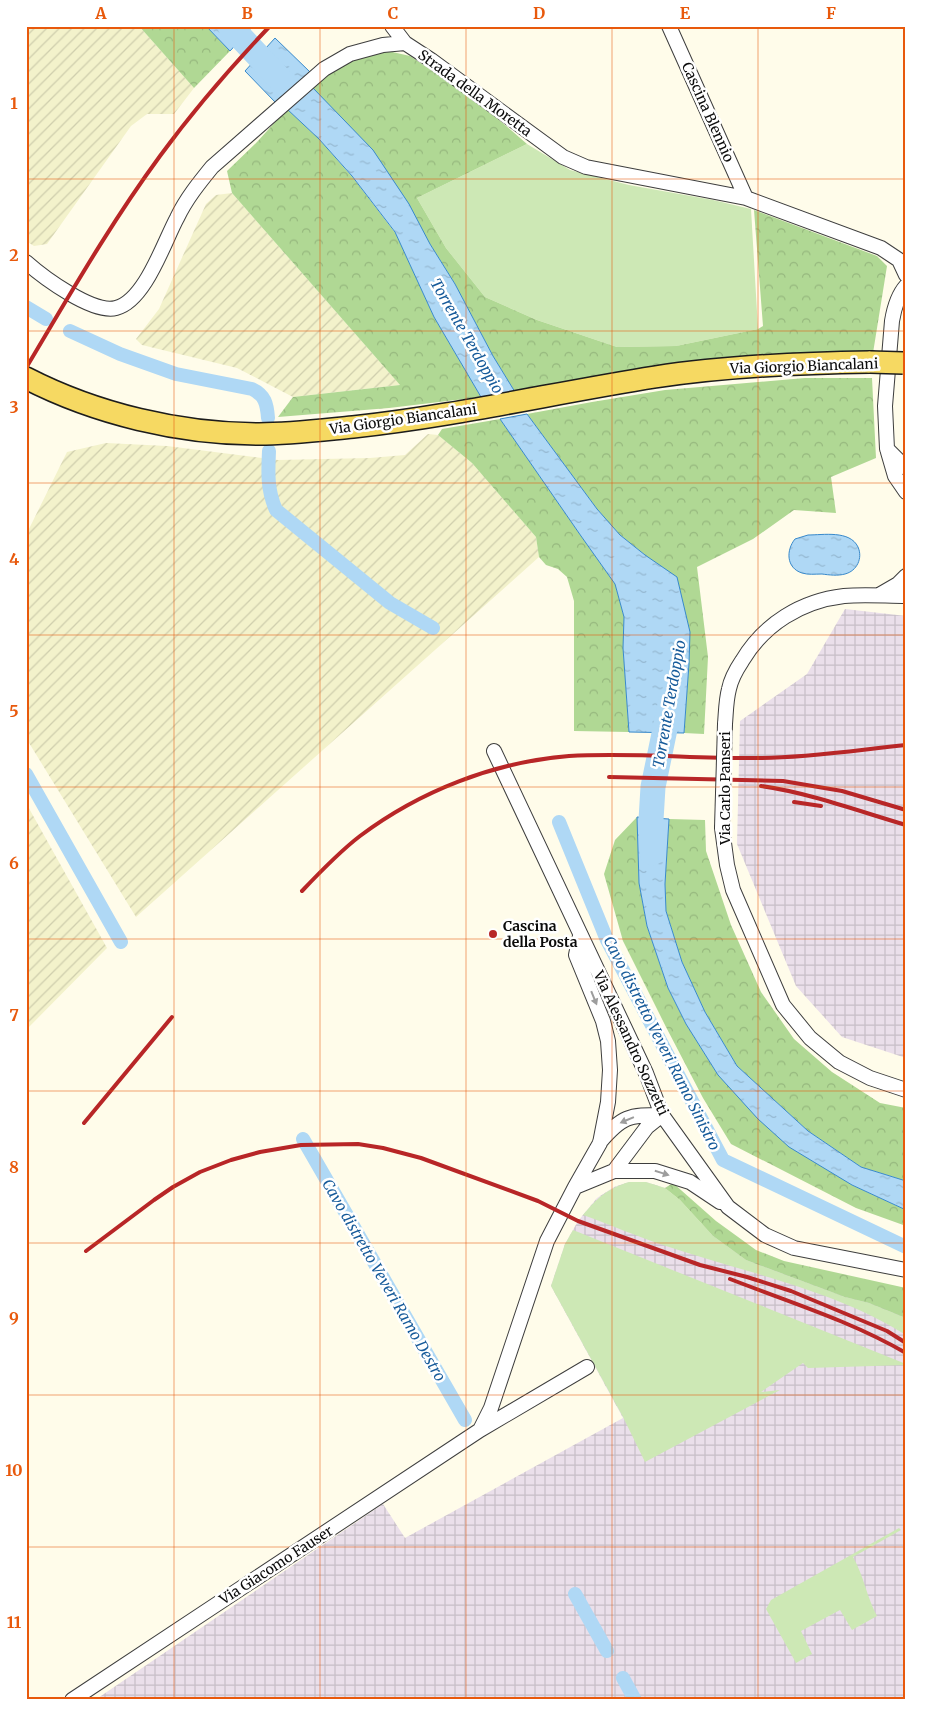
<svg xmlns="http://www.w3.org/2000/svg" width="932" height="1726" font-family="Merriweather,serif">
  <style>
    .industrial { fill: url(#industrial-grid) }
    .farmland { fill: url(#farmland-furrows) }
    .grass { fill: #cde8b5 }
    .forest { fill: url(#forest-crowns) }
    .water { fill: url(#water-ripples); stroke: #3889cb }
    .lines { fill: none; stroke-linecap: round; stroke-linejoin: round }
    .canal { stroke: #afd8f5; stroke-width: 14 }
    .river { stroke: #afd8f5; stroke-width: 25 }
    .minor-casing { stroke: #3e3e3e; stroke-width: 16 }
    .primary-casing { stroke: #1c1c1c; stroke-width: 24 }
    .minor { stroke: #fff; stroke-width: 14 }
    .primary { stroke: #f6d962; stroke-width: 21 }
    .rail { stroke: #b82627; stroke-width: 4 }
    .minor-bridge-casing { stroke: #3e3e3e; stroke-width: 16; stroke-linecap: butt }
    .primary-bridge-casing { stroke: #1c1c1c; stroke-width: 24; stroke-linecap: butt }
    .minor-bridge { stroke: #fff; stroke-width: 14 }
    .primary-bridge { stroke: #f6d962; stroke-width: 21 }
    .oneway { fill: #9d9d9d }
    .grid { fill: none; stroke: #e8590c; stroke-width: 1; stroke-opacity: 0.55 }
    .poi-dot { fill: #b82627; stroke: #fff; stroke-width: 2 }
    .labels { text-anchor: middle; dominant-baseline: central; stroke-width: 5; stroke-linejoin: round; paint-order: stroke }
    .street-label { font-size: 14px; fill: #0b0b0b; stroke: #fff }
    .poi-label { font-size: 14px; font-weight: bold; fill: #0b0b0b; stroke: #fff; text-anchor: start }
    .water-label { font-size: 15px; font-style: italic; fill: #175b9a; stroke: #fff }
    .neatline { fill: none; stroke: #e8590c; stroke-width: 2 }
    .grid-label { font-size: 16px; text-anchor: middle; font-weight: bold; fill: #e8590c }
  </style>
  <defs>
    <pattern id="industrial-grid" width="8" height="8" patternUnits="userSpaceOnUse" patternTransform="scale(1.25)"><rect width="8" height="8" fill="#eadfea"/><path d="M0 4h8M4 0v8" fill="none" stroke="#c7bec7"/></pattern>
    <pattern id="farmland-furrows" width="10" height="10" patternUnits="userSpaceOnUse" patternTransform="scale(1.25)"><rect width="10" height="10" fill="#f3f2cb"/><path d="M-1 1l2-2M0 10L10 0M9 11l2-2" fill="none" stroke="#cfcead"/></pattern>
    <pattern id="forest-crowns" width="20" height="18" patternUnits="userSpaceOnUse" patternTransform="scale(1.25)"><rect width="20" height="18" fill="#b0d894"/><path d="M2 6a3 3 0 1 1 6 0M12 15a3 3 0 1 1 6 0" fill="none" stroke="#96b87e"/></pattern>
    <pattern id="water-ripples" width="26" height="14" patternUnits="userSpaceOnUse" patternTransform="scale(1.25)"><rect width="26" height="14" fill="#afd8f5"/><path d="M2 4q2-2 4 0t4 0M15 11q2-2 4 0t4 0" fill="none" stroke="#95b8d1"/></pattern>
  </defs>
  <rect width="100%" height="100%" fill="#fffcea"/>
  <path class="industrial" d="M 845,609 L 906,616 L 906,1058 L 842,1037 L 796,986 L 737,844 L 740,721 L 807,674 Z
    M 629,1182 L 646,1182 L 665,1188 L 713,1236 L 746,1260 L 906,1296 L 906,1700 L 95,1700 L 383,1504 L 405,1538 L 623,1418 L 551,1286 L 565,1244 L 578,1221 L 597,1198 L 614,1187 Z"/>
  <path class="farmland" d="M 26,26 L 139,26 L 194,88 L 174,114 L 147,114 L 131,126 L 47,244 L 34,246 L 26,241 Z
    M 232,193 L 400,385 L 293,397 L 237,368 L 142,345 L 136,339 L 159,309 L 206,204 L 216,195 Z
    M 428,434 L 438,435 L 472,463 L 536,537 L 539,557 L 136,917 L 26,738 L 26,535 L 67,452 L 106,443 L 167,446 L 278,460 L 370,458 L 405,455 Z
    M 26,803 L 107,948 L 26,1030 Z"/>
  <path class="grass" d="M 527,144 L 570,170 L 629,185 L 713,200 L 751,209 L 758,329 L 676,346 L 617,347 L 537,320 L 485,297 L 446,248 L 417,198 Z
    M 629,1182 L 646,1182 L 665,1188 L 680,1200 L 713,1236 L 746,1260 L 845,1297 L 869,1303 L 906,1318 L 906,1335 C 833,1289 746,1273 666,1246 C 638,1237 611,1225 583,1215 C 598,1197 607,1189 629,1182 Z
    M 573,1230 L 906,1364 L 906,1365 L 808,1368 L 803,1363 L 761,1392 L 780,1390 L 645,1462 L 623,1417 L 551,1286 L 565,1244 Z
    M 899,1528 L 901,1530 L 853,1557 C 864,1576 867,1598 877,1616 L 852,1630 L 840,1610 L 801,1631 L 812,1654 L 796,1663 L 766,1609 L 771,1600 Z"/>
  <path class="forest" d="M 139,26 L 206,26 L 230,51 L 194,88 Z
    M 388,51 L 410,56 L 475,99 L 527,144 L 417,198 L 446,248 L 485,297 L 537,320 L 617,347 L 676,346 L 758,329 L 763,326 L 754,210 L 877,256 L 887,266 L 873,353 L 515,392 L 493,356 L 455,284 L 430,244 L 313,88 C 339,62 354,59 388,51 Z
    M 287,109 L 319,139 L 354,179 L 396,234 L 434,317 L 481,397 L 389,408 L 278,417 L 293,397 L 400,385 L 232,193 L 227,171 L 257,142 Z
    M 805,378 L 872,378 L 876,458 L 831,477 L 836,513 L 794,510 L 753,539 L 697,567 L 708,657 L 704,734 L 684,733 L 689,664 L 690,632 L 645,555 L 620,535 L 597,509 L 527,414 L 592,402 L 665,390 Z
    M 500,419 L 581,536 L 615,584 L 624,617 L 623,648 L 629,732 L 574,731 L 574,601 L 567,577 L 558,569 L 546,565 L 539,557 L 536,537 L 472,463 L 438,435 L 442,429 Z
    M 637,817 L 639,883 L 647,926 L 668,988 L 686,1024 L 718,1075 L 852,1185 L 906,1210 L 906,1226 L 856,1208 L 731,1144 L 703,1098 L 666,1027 L 623,941 L 604,874 L 615,840 Z
    M 669,819 L 705,820 L 706,851 L 731,925 L 761,992 L 794,1039 L 832,1072 L 880,1103 L 906,1108 L 906,1181 L 861,1167 L 808,1131 L 737,1066 L 705,1012 L 682,962 L 666,911 L 665,884 Z
    M 673,1183 L 716,1221 L 756,1250 L 784,1261 L 906,1288 L 906,1318 L 869,1303 L 845,1297 L 746,1260 L 713,1236 L 680,1200 L 665,1188 Z"/>
  <path class="water" d="M 206,26 L 253,26 L 230,51 Z
    M 275,38 L 310,72 L 275,102 L 245,71 Z
    M 313,88 L 373,150 L 409,204 L 430,244 L 455,284 L 493,356 L 515,392 L 481,397 L 434,317 L 395,232 L 352,176 L 319,139 L 287,109 Z
    M 527,414 L 597,509 L 620,535 L 645,555 L 677,577 L 690,632 L 689,664 L 684,733 L 629,732 L 623,648 L 624,617 L 615,584 L 581,536 L 500,419 Z
    M 808,535 C 823,535 850,530 858,547 C 863,558 857,571 845,574 C 838,576 829,575 822,574 C 815,574 808,575 802,573 C 786,568 786,550 795,539 Z
    M 637,817 L 669,819 L 665,884 L 666,911 L 682,962 L 705,1012 L 737,1066 L 808,1131 L 861,1167 L 906,1181 L 906,1210 L 852,1185 L 789,1147 L 758,1119 L 718,1075 L 686,1024 L 668,988 L 647,926 L 639,883 Z"/>
  <g class="lines">
    <path class="canal" d="M 26,307 L 46,319
      M 70,331 L 120,354 L 176,374 L 252,389 C 265,395 267,404 268,418
      M 269,451 C 268,472 267,490 276,510 L 390,603 L 433,628
      M 26,774 L 121,942
      M 559,822 L 607,940 L 723,1160 L 906,1247
      M 303,1139 L 465,1420
      M 575,1594 L 607,1651
      M 623,1678 L 635,1700"/>
    <path class="river" d="M 230,26 L 282,81
      M 652,853 L 651,820 L 653,787 L 671,700"/>
    <g class="minor-casing">
      <path id="minor" d="M 392,26 L 405,43
        M 669,26 L 746,198
        M 26,262 C 44,278 93,314 116,308 C 145,301 164,242 177,218 C 186,199 199,183 212,167 L 324,69 L 350,54 L 383,45 L 405,43 L 431,60 L 563,157 L 586,167 L 746,198 L 881,248 L 899,260 L 906,275
        M 906,286 C 898,295 894,309 892,321 L 885,406 L 887,449 L 906,468
        M 888,452 L 895,476 L 906,492
        M 879,595 L 898,584 L 906,576
        M 725,724 C 726,712 726,700 729,689 C 731,679 736,670 742,661 C 764,624 801,601 844,596 C 864,594 886,596 906,596
        M 494,751 L 646,1073 L 662,1115 L 728,1207 L 765,1235 L 794,1248 L 906,1270
        M 722,828 L 727,865 L 733,890 L 783,1005 L 810,1038 L 839,1062 L 870,1078 L 906,1090
        M 600,1142 C 622,1116 629,1115 662,1115
        M 614,1171 L 647,1127 L 662,1115
        M 575,1187 L 614,1171 L 655,1171 L 690,1182 L 720,1202
        M 480,1430 L 587,1367
        M 72,1700 L 480,1430 L 491,1408 L 547,1241 L 575,1187 L 596,1150 L 600,1143 L 608,1102 L 610,1070 L 608,1041 L 603,1021 L 576,955 L 580,936"/>
    </g>
    <g class="primary-casing">
      <path id="primary" d="M 26,378 C 96,414 180,434 259,434 C 290,434 322,430 353,427 C 455,416 554,393 655,377 C 726,366 798,363 870,362"/>
    </g>
    <use href="#minor" class="minor"/>
    <use href="#primary" class="primary"/>
    <path class="rail" d="M 26,368 C 69,296 110,224 160,156 C 193,111 231,67 270,26
      M 609,777 L 783,781 L 842,791 L 906,810
      M 761,786 C 810,793 858,811 906,825
      M 794,802 L 821,806
      M 302,891 C 320,872 339,852 360,836 C 420,791 494,762 569,756 C 632,752 696,759 759,758 C 807,758 857,750 906,745
      M 84,1123 L 172,1017
      M 86,1251 L 154,1200 L 173,1187 L 200,1172 L 231,1160 L 260,1152 L 301,1145 L 358,1144 L 383,1148 L 421,1158 L 538,1201 L 578,1221 L 700,1265 L 747,1277 L 791,1291 L 887,1331 L 906,1343
      M 730,1279 C 789,1302 851,1321 906,1353"/>
    <g class="minor-bridge-casing">
      <path id="minor-bridge" d="M 722,828 L 725,724"/>
    </g>
    <g class="primary-bridge-casing">
      <path id="primary-bridge" d="M 870,362 L 903,363"/>
    </g>
    <use href="#minor-bridge" class="minor-bridge"/>
    <use href="#primary-bridge" class="primary-bridge"/>
  </g>
  <defs><path id="oneway-solid" d="M-6-.8H1V-3.2L6.5 0L1 3.2V.8H-6Z" transform="scale(1.25)"/></defs>
  <g class="oneway">
    <use href="#oneway-solid" transform="translate(594 998) rotate(68)"/>
    <use href="#oneway-solid" transform="translate(627 1120) rotate(157)"/>
    <use href="#oneway-solid" transform="translate(662 1173) rotate(17)"/>
  </g>
  <path class="grid" d="M 174,26 L 174,1700M 320,26 L 320,1700M 466,26 L 466,1700M 612,26 L 612,1700M 758,26 L 758,1700M 26,179 L 906,179M 26,331 L 906,331M 26,483 L 906,483M 26,635 L 906,635M 26,787 L 906,787M 26,939 L 906,939M 26,1091 L 906,1091M 26,1243 L 906,1243M 26,1395 L 906,1395M 26,1547 L 906,1547"/>
  <circle class="poi-dot" cx="493" cy="934" r="5"/>
  <g class="labels">
    <g class="street-label">
      <text transform="translate(475 93) rotate(36)">Strada della Moretta</text>
      <text transform="translate(708 112) rotate(66)">Cascina Blennio</text>
      <text transform="translate(804 366) rotate(-2)">Via Giorgio Biancalani</text>
      <text transform="translate(403 419) rotate(-8)">Via Giorgio Biancalani</text>
      <text transform="translate(725 788) rotate(-90)">Via Carlo Panseri</text>
      <text transform="translate(631 1043) rotate(65)">Via Alessandro Sozzetti</text>
      <text transform="translate(276 1565) rotate(-33)">Via Giacomo Fauser</text>
    </g>
    <g class="poi-label">
      <text x="503" y="926">Cascina<tspan x="503" dy="16">della Posta</tspan></text>
    </g>
    <g class="water-label">
      <text transform="translate(467 336) rotate(60)">Torrente Terdoppio</text>
      <text transform="translate(669 704) rotate(-80)">Torrente Terdoppio</text>
      <text transform="translate(662 1043) rotate(63)">Cavo distretto Veveri Ramo Sinistro</text>
      <text transform="translate(384 1280) rotate(60)">Cavo distretto Veveri Ramo Destro</text>
    </g>
  </g>
  <rect width="932" height="1726" fill="none" stroke="#ffffff" stroke-width="55"/>
  <rect x="28" y="28" width="876" height="1670" class="neatline"/>
  <g class="grid-label">
    <text x="101" y="19">A</text>
    <text x="247" y="19">B</text>
    <text x="393" y="19">C</text>
    <text x="539" y="19">D</text>
    <text x="685" y="19">E</text>
    <text x="831" y="19">F</text>
    <text x="14" y="109">1</text>
    <text x="14" y="261">2</text>
    <text x="14" y="413">3</text>
    <text x="14" y="565">4</text>
    <text x="14" y="717">5</text>
    <text x="14" y="869">6</text>
    <text x="14" y="1021">7</text>
    <text x="14" y="1173">8</text>
    <text x="14" y="1324">9</text>
    <text x="14" y="1476">10</text>
    <text x="14" y="1628">11</text>
  </g>
</svg>
